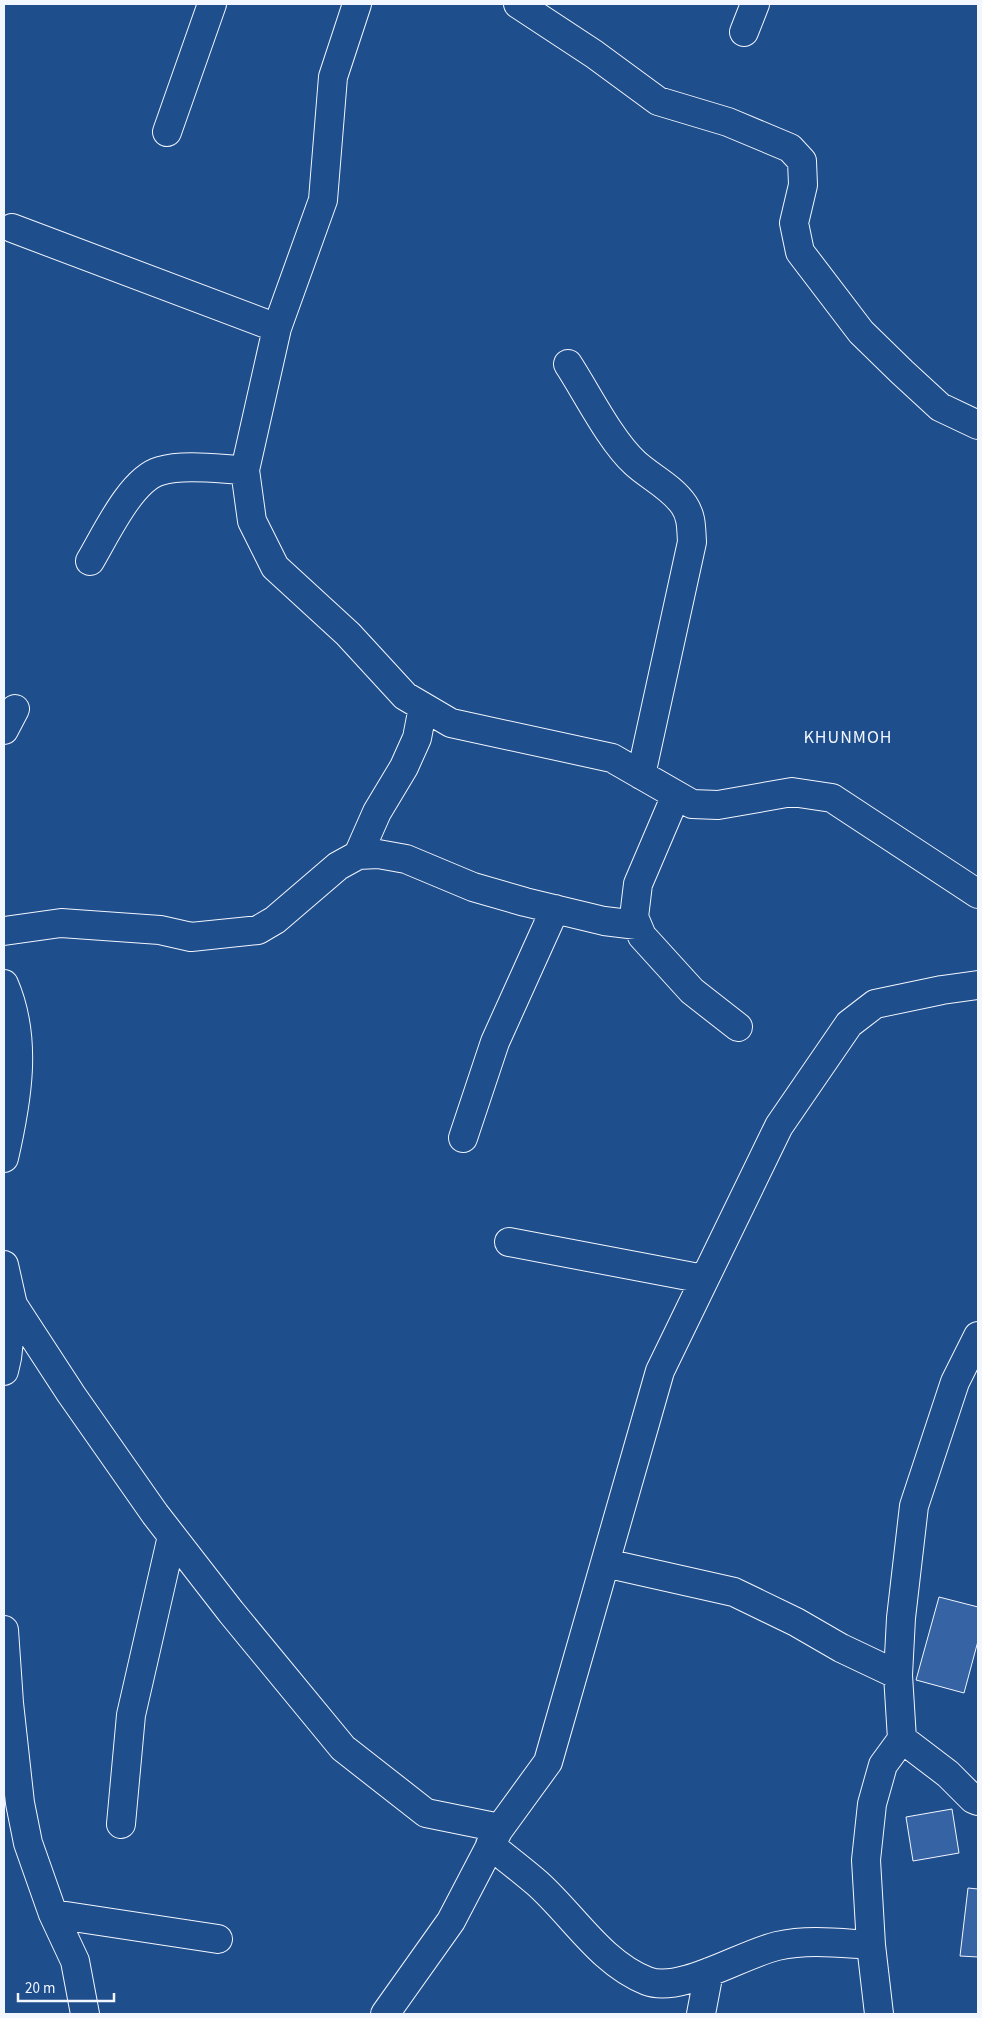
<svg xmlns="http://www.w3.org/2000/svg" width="982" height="2018" font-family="'Source Sans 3',sans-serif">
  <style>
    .building { fill: #3563a3; stroke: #f2f6ff }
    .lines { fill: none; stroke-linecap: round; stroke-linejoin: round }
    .minor-casing { stroke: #f2f6ff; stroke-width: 30 }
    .minor { stroke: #1f4e8c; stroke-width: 28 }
    .labels { text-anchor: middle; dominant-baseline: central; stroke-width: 4; stroke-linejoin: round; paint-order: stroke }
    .quarter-label { font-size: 18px; letter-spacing: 1px; fill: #f2f6ff; stroke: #1f4e8c }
  </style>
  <rect width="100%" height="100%" fill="#1f4e8c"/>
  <path class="building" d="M 939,1597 L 978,1607 L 978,1641 L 964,1693 L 916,1680 Z
    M 952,1809 L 959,1853 L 913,1861 L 906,1817 Z
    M 968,1888 L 978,1889 L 978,1957 L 960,1956 Z"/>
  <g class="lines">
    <g class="minor-casing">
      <path id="minor" d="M 357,4 L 333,77 L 323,200 L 277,328 L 245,470 L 252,521 L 275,567 L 348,634 L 405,696 L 451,723 L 612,758 L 692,804 L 718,805 L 792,792 L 832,798 L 978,894
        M 518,4 L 594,54 L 658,101 L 728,122 L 790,148 L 802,161 L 803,185 L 794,223 L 800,252 L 861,332 L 902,372 L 940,407 L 978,425
        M 744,32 L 755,4
        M 167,132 L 212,4
        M 12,228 L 277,328
        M 568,364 C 587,393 610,440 635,463 C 650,477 672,487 684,505 C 692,517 691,528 692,542 L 641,775
        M 90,561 C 105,536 131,479 160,471 C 184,464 219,469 245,470
        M 4,730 L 15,709
        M 676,795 L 638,884 L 634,917 L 642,936 L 692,991 L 738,1027
        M 358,855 L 377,812 L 404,767 L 417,738 L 423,707
        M 4,931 L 61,923 L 160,930 L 191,937 L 258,930 L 275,920 L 338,866 L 358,855 L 378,854 L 406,859 L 473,887 L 525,902 L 604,921 L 637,925
        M 4,984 C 28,1039 17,1101 4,1158
        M 463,1138 L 495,1042 L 555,909
        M 509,1242 L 704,1279
        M 4,1265 L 13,1305 L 71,1394 L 155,1514 L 231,1612 L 343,1748 L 426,1813 L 500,1828 L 548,1762 L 660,1371 L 779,1126 L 849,1024 L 875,1004 L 942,990 L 978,985
        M 4,1371 L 7,1358 L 13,1305
        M 605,1563 L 734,1592 L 796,1622 L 841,1648 L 898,1675
        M 4,1630 L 9,1703 L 20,1803 L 28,1843 L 53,1914 L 75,1961 L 85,2014
        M 902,1739 L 948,1774 L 973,1799 L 978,1801
        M 121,1824 L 131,1715 L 172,1536
        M 490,1845 C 506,1858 522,1870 537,1883 C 573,1915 601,1963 647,1981 C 680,1994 742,1954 777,1946 C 809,1939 838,1943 871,1945
        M 53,1914 L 218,1939
        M 385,2014 L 451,1921 L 498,1831
        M 701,2014 L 709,1972
        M 879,2014 L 871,1945 L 866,1860 L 872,1804 L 883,1765 L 902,1739 L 898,1675 L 901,1618 L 914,1506 L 955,1382 L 978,1336"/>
    </g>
    <use href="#minor" class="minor"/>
  </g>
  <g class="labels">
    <g class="quarter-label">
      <text x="848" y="737">KHUNMOH</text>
    </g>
  </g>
  <rect width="982" height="2018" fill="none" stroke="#f2f6ff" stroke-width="10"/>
  <path d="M18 1993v8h96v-8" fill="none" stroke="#f2f6ff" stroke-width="2.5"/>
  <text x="25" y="1993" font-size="15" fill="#f2f6ff" stroke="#1f4e8c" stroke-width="4" paint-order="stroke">20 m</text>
</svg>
